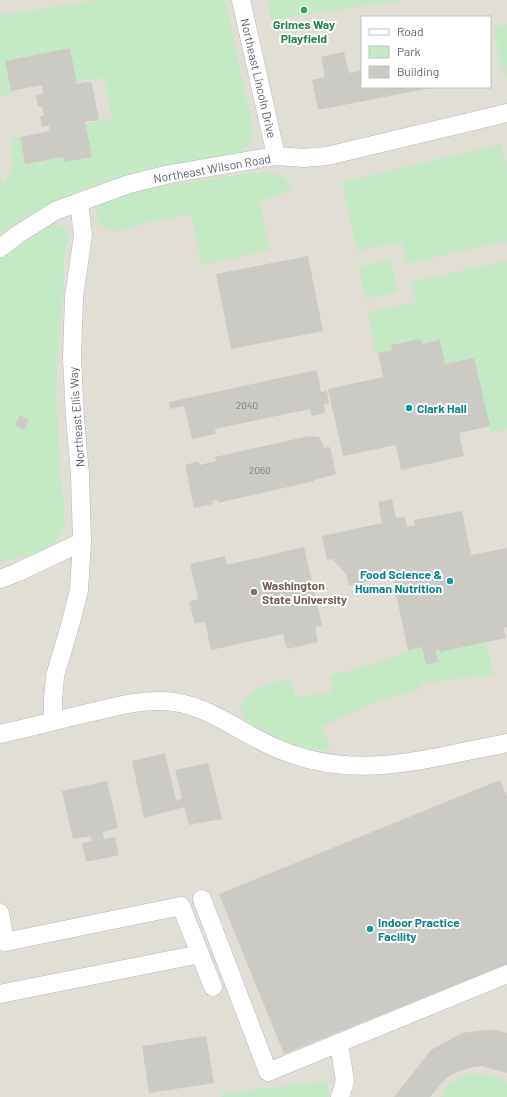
<svg xmlns="http://www.w3.org/2000/svg" width="507" height="1097" font-family="Barlow,sans-serif">
  <style>
    .education { fill: #e1ded6; fill-rule: evenodd }
    .green { fill: #c5e8c5 }
    .building { fill: #cccac5 }
    .lines { fill: none; stroke-linecap: round; stroke-linejoin: round }
    .minor-casing { stroke: #b5b8bc; stroke-width: 19 }
    .minor { stroke: #fff; stroke-width: 18 }
    .leisure-dot { fill: #2e9e5b; stroke: #fff; stroke-width: 1.5 }
    .culture-dot { fill: #0f9aa8; stroke: #fff; stroke-width: 1.5 }
    .education-dot { fill: #8d6e63; stroke: #fff; stroke-width: 1.5 }
    .labels { text-anchor: middle; dominant-baseline: central; stroke-width: 4; stroke-linejoin: round; paint-order: stroke }
    .number-label { font-size: 10px; fill: #7a7d7f }
    .leisure-label { font-size: 12px; font-weight: bold; fill: #27864d; stroke: #fff }
    .street-label { font-size: 12px; fill: #5f6368; stroke: #fff }
    .culture-label { font-size: 12px; font-weight: bold; fill: #0d838f; stroke: #fff; text-anchor: start }
    .education-label { font-size: 12px; font-weight: bold; fill: #785e54; stroke: #fff; text-anchor: start }
  </style>
  <rect width="100%" height="100%" fill="#f1efe8"/>
  <path class="education" d="M 0,0 L 507,0 L 507,1097 L 0,1097 ZM 362,17 L 490,17 L 490,87 L 362,87 Z"/>
  <path class="green" d="M 98,0 L 225,0 L 253,129 C 252,140 247,149 237,154 L 155,167 L 77,191 L 28,215 L 2,234 L 0,234 L 0,176 L 5,187 L 13,161 L 11,139 L 20,137 L 25,164 L 63,157 L 64,162 L 92,157 L 86,124 L 112,119 L 104,77 L 77,82 L 70,48 L 6,61 L 12,94 L 0,96 L 0,15 Z
    M 268,0 L 405,0 L 271,20 Z
    M 507,24 L 507,79 L 496,52 L 500,50 L 492,29 Z
    M 501,144 L 507,170 L 507,241 L 407,263 L 402,242 L 357,251 L 342,182 Z
    M 256,173 C 270,173 287,172 291,188 L 285,193 L 259,201 L 270,250 L 202,265 L 191,214 C 177,217 162,219 148,222 C 137,225 125,232 113,231 C 100,230 89,210 104,203 C 121,194 140,190 159,187 C 191,181 224,176 256,173 Z
    M 55,224 L 65,229 L 68,234 L 68,242 L 64,256 L 64,289 L 60,322 L 56,385 L 59,457 L 65,524 L 60,535 L 52,546 L 41,552 L 17,558 L 0,563 L 0,258 C 13,247 40,227 55,224 Z
    M 391,260 L 397,292 L 365,298 L 359,267 Z
    M 507,261 L 507,429 L 491,433 L 474,358 L 445,364 L 440,340 L 422,344 L 421,339 L 391,345 L 392,350 L 376,354 L 368,312 L 416,302 L 411,282 Z
    M 486,643 L 493,675 L 420,683 L 421,689 C 386,698 353,710 321,727 L 330,745 L 329,749 C 314,757 261,731 248,721 C 244,718 242,714 240,711 C 244,688 270,683 289,679 L 293,683 L 295,698 L 332,692 L 330,676 L 366,666 L 407,652 L 408,650 L 422,647 L 426,664 L 438,662 L 436,650 L 439,649 L 440,652 Z
    M 471,1073 L 497,1076 L 507,1083 L 507,1097 L 440,1097 L 450,1083 Z
    M 327,1081 L 328,1097 L 222,1097 L 222,1094 Z"/>
  <path class="building" d="M 70,48 L 77,84 L 85,82 L 90,82 L 92,84 L 97,110 L 99,114 L 98,119 L 95,121 L 85,121 L 92,157 L 64,162 L 63,157 L 25,164 L 20,137 L 50,131 L 49,125 L 42,127 L 40,116 L 44,115 L 43,111 L 42,106 L 38,107 L 36,95 L 43,94 L 42,85 L 11,91 L 5,61 Z
    M 344,52 L 349,73 L 362,70 L 362,87 L 431,88 L 318,110 L 312,80 L 325,77 L 321,57 Z
    M 308,256 L 323,331 L 231,349 L 216,274 Z
    M 421,339 L 422,344 L 440,340 L 445,364 L 474,358 L 490,426 L 459,433 L 464,456 L 401,470 L 396,445 L 343,456 L 328,389 L 383,377 L 378,353 L 392,350 L 391,345 Z
    M 317,370 L 321,392 L 327,391 L 329,403 L 324,404 L 325,413 L 312,416 L 310,409 L 215,429 L 216,434 L 192,439 L 184,406 L 170,409 L 169,402 Z
    M 20,415 L 29,420 L 24,430 L 15,425 Z
    M 309,436 L 319,437 L 322,442 L 324,448 L 330,447 L 336,474 L 314,480 L 314,481 L 218,503 L 218,500 L 212,501 L 213,504 L 194,508 L 185,465 L 199,461 L 200,465 L 216,461 L 215,457 Z
    M 392,499 L 396,518 L 405,517 L 407,527 L 415,525 L 414,520 L 462,511 L 471,555 L 507,548 L 507,627 L 504,628 L 506,638 L 440,652 L 439,649 L 436,650 L 438,662 L 426,665 L 422,647 L 408,650 L 392,576 L 349,586 L 346,574 L 332,559 L 327,560 L 322,536 L 382,523 L 378,502 Z
    M 304,547 L 322,625 L 315,627 L 318,642 L 287,649 L 283,634 L 211,650 L 205,622 L 195,624 L 189,602 L 198,599 L 190,564 L 225,556 L 227,565 Z
    M 165,753 L 176,800 L 182,799 L 175,770 L 208,763 L 222,819 L 189,825 L 184,807 L 144,818 L 132,761 Z
    M 500,780 L 507,797 L 507,964 L 284,1054 L 219,894 Z
    M 107,781 L 118,828 L 103,832 L 104,839 L 115,837 L 119,855 L 86,862 L 82,843 L 92,841 L 91,836 L 73,839 L 62,791 Z
    M 485,1030 L 497,1030 L 507,1033 L 507,1073 L 481,1066 L 470,1068 L 457,1072 L 446,1078 L 430,1097 L 394,1097 L 431,1050 L 462,1033 Z
    M 206,1036 L 214,1083 L 149,1093 L 142,1046 Z"/>
  <g class="lines">
    <g class="minor-casing">
      <path id="minor" d="M 241,0 L 276,156
        M 0,248 L 17,235 L 55,211 L 129,184 L 170,174 L 276,156 L 304,158 L 327,156 L 507,113
        M 0,579 L 16,573 L 82,542
        M 53,721 L 53,700 L 55,676 L 71,622 L 79,590 L 82,542 L 80,474 L 75,418 L 72,358 L 74,297 L 83,235 L 79,202
        M 0,734 C 32,727 65,718 97,711 C 119,706 140,700 163,701 C 205,702 238,732 276,748 C 356,783 426,758 507,743
        M 202,899 L 268,1072 L 507,974
        M 0,913 L 5,942 L 181,906 L 200,954 L 0,994
        M 200,954 L 213,987
        M 339,1043 L 345,1081 L 340,1097"/>
    </g>
    <use href="#minor" class="minor"/>
  </g>
  <circle class="leisure-dot" cx="304" cy="10" r="4"/>
  <g class="culture-dot">
    <circle cx="409" cy="408" r="4"/>
    <circle cx="450" cy="581" r="4"/>
    <circle cx="370" cy="929" r="4"/>
  </g>
  <circle class="education-dot" cx="254" cy="592" r="4"/>
  <g class="labels">
    <g class="number-label">
      <text x="247" y="405">2040</text>
      <text x="260" y="470">2060</text>
    </g>
    <g class="leisure-label">
      <text x="304" y="24">Grimes Way<tspan x="304" dy="14">Playfield</tspan></text>
    </g>
    <g class="street-label">
      <text transform="translate(259 78) rotate(77)">Northeast Lincoln Drive</text>
      <text transform="translate(212 168) rotate(-10)">Northeast Wilson Road</text>
      <text transform="translate(76 417) rotate(-94)">Northeast Ellis Way</text>
    </g>
    <g class="culture-label">
      <text x="417" y="408">Clark Hall</text>
      <text x="442" y="574" text-anchor="end">Food Science &amp;<tspan x="442" dy="14">Human Nutrition</tspan></text>
      <text x="378" y="922">Indoor Practice<tspan x="378" dy="14">Facility</tspan></text>
    </g>
    <g class="education-label">
      <text x="262" y="585">Washington<tspan x="262" dy="14">State University</tspan></text>
    </g>
  </g>
  <rect x="361" y="16" width="130" height="72" fill="#ffffff" stroke="#bfc1c3"/>
  <rect x="369" y="29" width="20" height="6" fill="#ffffff" stroke="#bfc1c3"/>
  <text x="397" y="36" font-size="12" fill="#5f6368">Road</text>
  <rect x="369" y="46" width="20" height="12" fill="#c5e8c5" stroke="#bfc1c3"/>
  <text x="397" y="56" font-size="12" fill="#5f6368">Park</text>
  <rect x="369" y="66" width="20" height="12" fill="#cccac5" stroke="#bfc1c3"/>
  <text x="397" y="76" font-size="12" fill="#5f6368">Building</text>
</svg>
